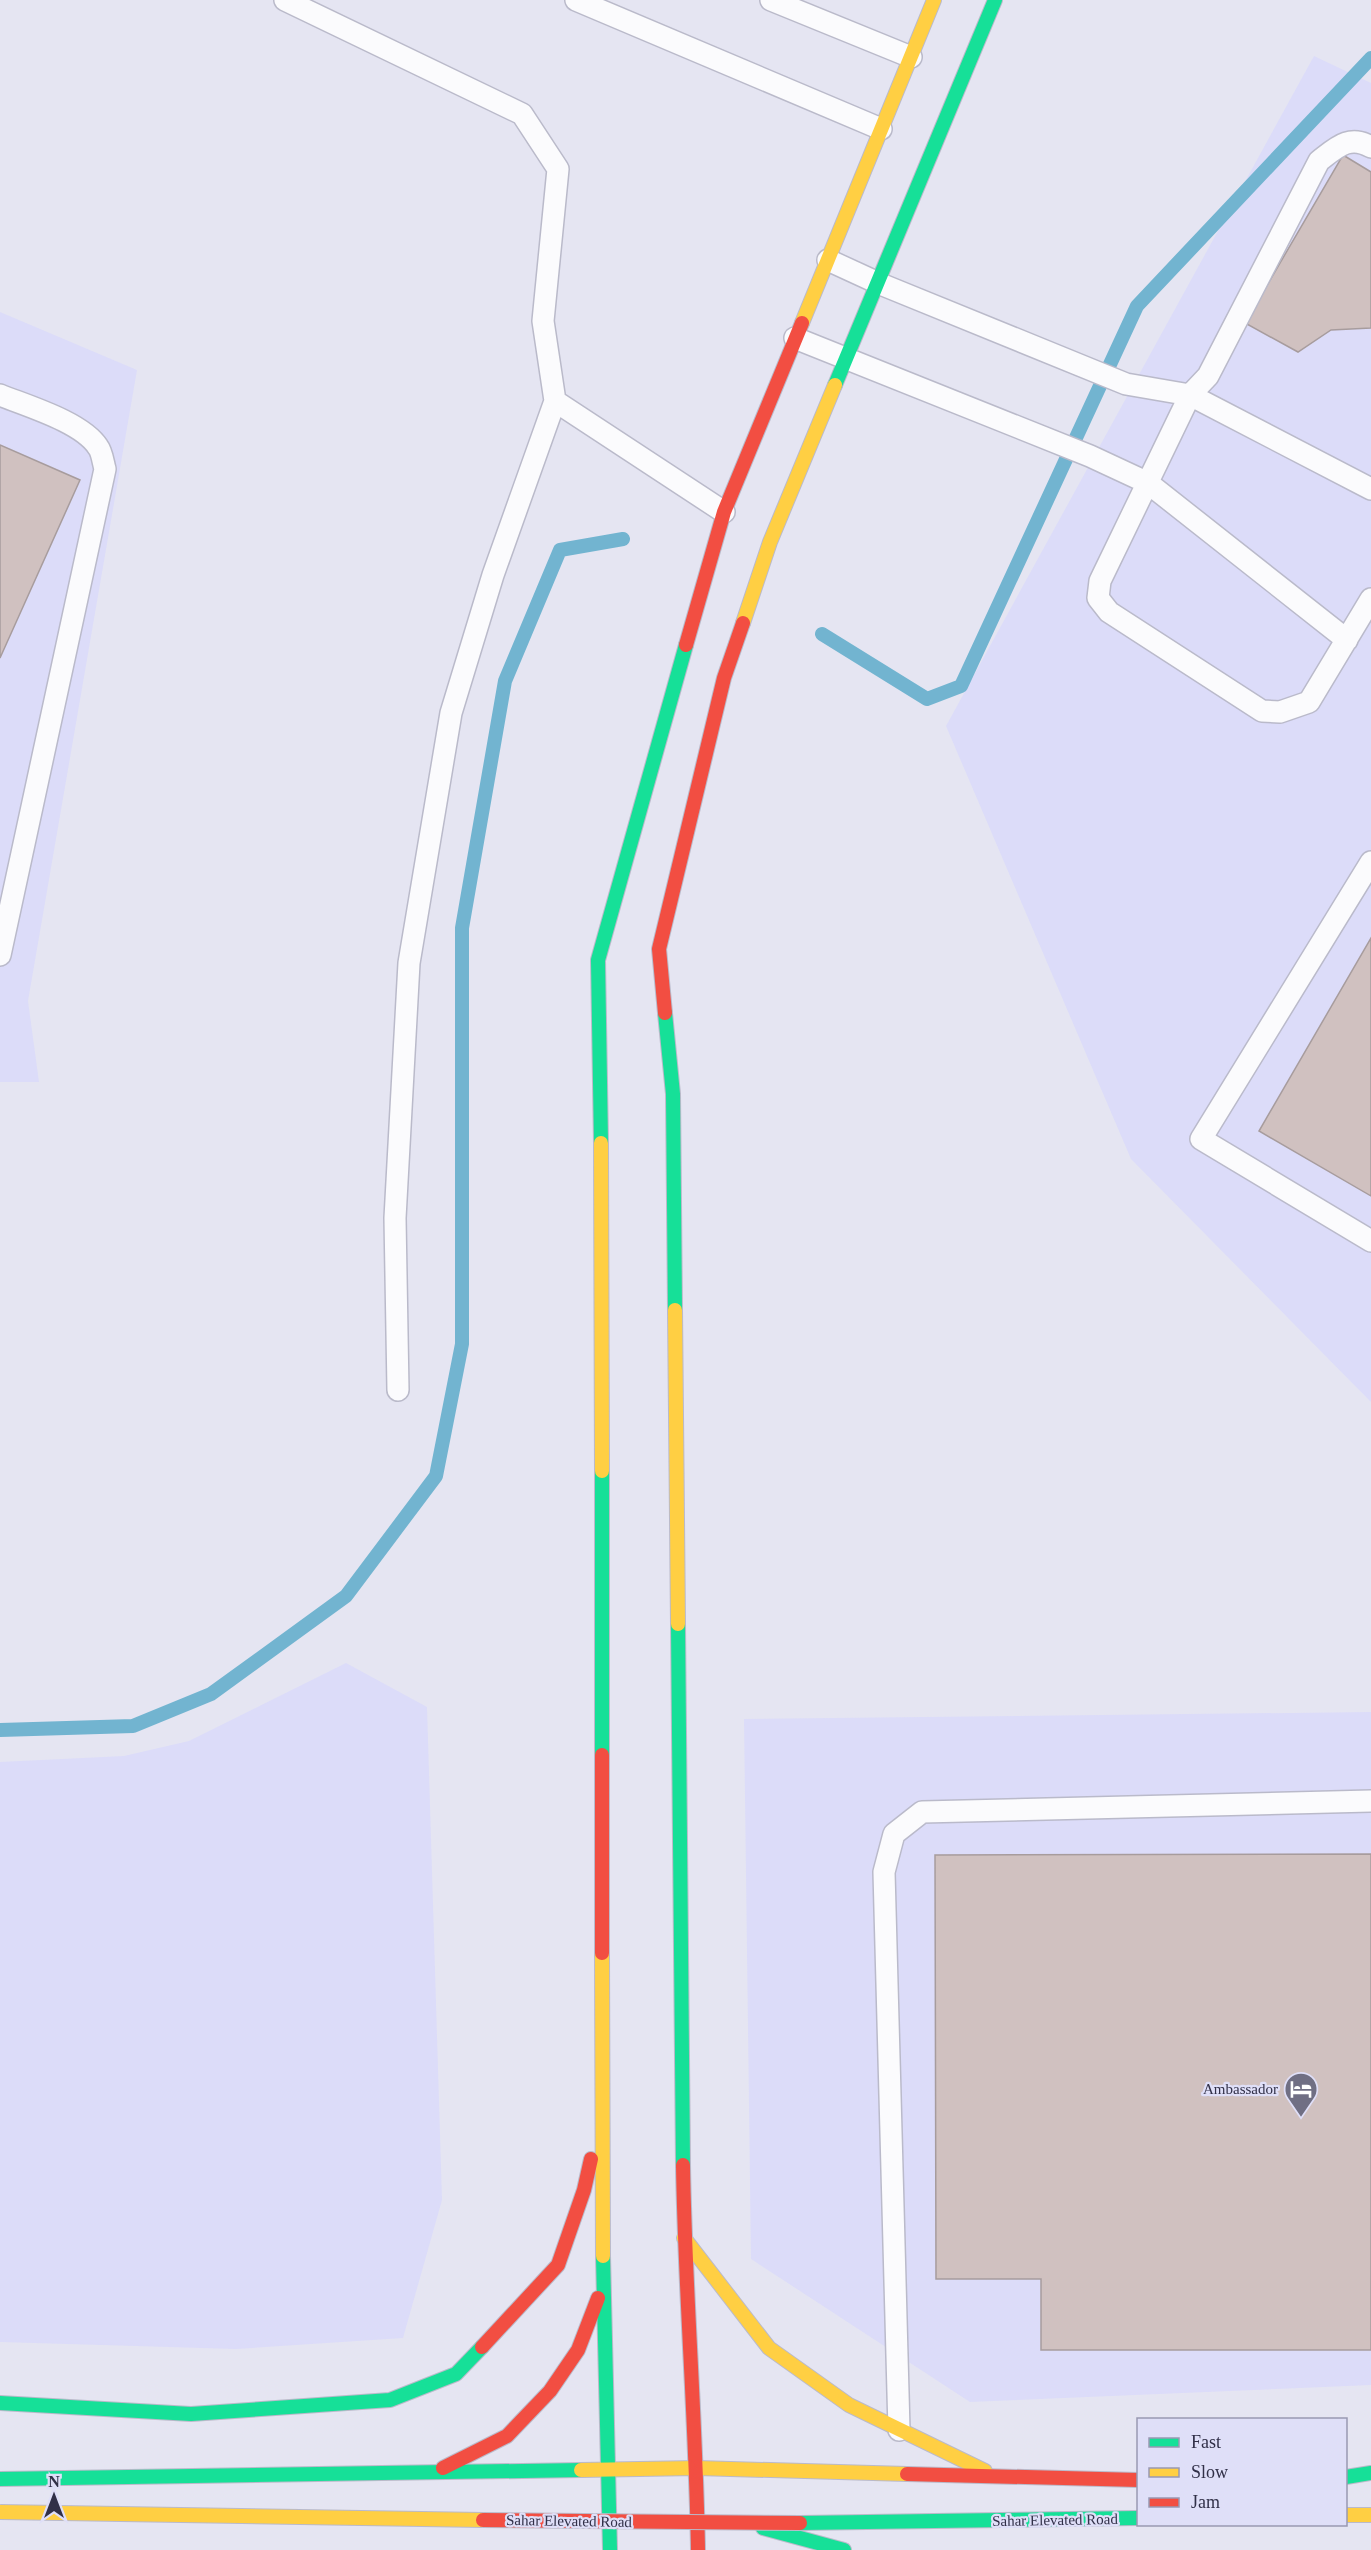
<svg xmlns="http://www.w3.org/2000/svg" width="1371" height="2550" font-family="Georgia,serif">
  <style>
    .built { fill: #dcdcf9 }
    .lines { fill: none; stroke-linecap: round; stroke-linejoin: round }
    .stream { stroke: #72b4d0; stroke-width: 14 }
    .building { fill: #d0c1c0; stroke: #a79c9d; stroke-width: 1.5 }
    .lane-casing { stroke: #babaca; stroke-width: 24 }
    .fast-casing { stroke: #babaca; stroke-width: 16 }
    .slow-casing { stroke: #babaca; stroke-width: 16 }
    .jam-casing { stroke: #babaca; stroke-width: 16 }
    .lane { stroke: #fbfbfd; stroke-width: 21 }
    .fast { stroke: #16e098; stroke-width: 14 }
    .slow { stroke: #ffcf43; stroke-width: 14 }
    .jam { stroke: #f24e42; stroke-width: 14 }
    .fast-bridge-casing { stroke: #babaca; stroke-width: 16; stroke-linecap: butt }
    .slow-bridge-casing { stroke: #babaca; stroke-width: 16; stroke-linecap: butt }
    .jam-bridge-casing { stroke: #babaca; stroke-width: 16; stroke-linecap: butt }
    .fast-bridge { stroke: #16e098; stroke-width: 14 }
    .slow-bridge { stroke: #ffcf43; stroke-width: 14 }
    .jam-bridge { stroke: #f24e42; stroke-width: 14 }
    .labels { text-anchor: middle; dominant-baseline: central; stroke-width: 4.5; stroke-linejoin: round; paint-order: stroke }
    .poi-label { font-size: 15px; fill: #313048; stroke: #dfdff8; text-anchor: end }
    .street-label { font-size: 15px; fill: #313048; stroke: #dfdff8 }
  </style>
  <rect width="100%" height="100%" fill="#e5e5f2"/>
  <path class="built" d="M 1314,56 L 1371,83 L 1371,1402 L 1131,1159 L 946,726 Z
    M 0,312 L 137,370 L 28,1001 L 39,1082 L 0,1082 Z
    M 346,1663 L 427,1707 L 442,2200 L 403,2338 L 236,2349 L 0,2342 L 0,1762 L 124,1756 L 189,1741 Z
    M 1371,1712 L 1371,2385 L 970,2402 L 751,2259 L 744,1719 Z"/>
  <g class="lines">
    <path class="stream" d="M 822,634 L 927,699 L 961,686 L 1137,306 L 1371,58
      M 0,1730 L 133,1726 L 211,1694 L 346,1596 L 436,1476 L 462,1344 L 462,928 L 505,681 L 560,550 L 623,539"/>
  </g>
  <path class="building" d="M 1343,155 L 1371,172 L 1371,328 L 1331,330 L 1298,352 L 1245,323 Z
    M 0,445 L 80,480 L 0,658 Z
    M 1371,938 L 1371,1196 L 1259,1131 Z
    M 1371,1854 L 1371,2350 L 1041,2350 L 1041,2279 L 936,2279 L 935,1855 Z"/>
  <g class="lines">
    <g class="lane-casing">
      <path id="lane" d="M 285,0 L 522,114 L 558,169 L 543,321 L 555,401 L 724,512
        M 576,0 L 881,129
        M 771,0 L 911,57
        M 1371,147 C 1349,134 1336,148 1319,161 L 1208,376 L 1190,395 L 1100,581 L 1098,598 L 1109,612 L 1262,711 L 1280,712 L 1309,702 L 1371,599
        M 828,260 L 878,283 L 1126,384 L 1190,395 L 1371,489
        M 795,338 L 1090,456 L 1148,483 L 1347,640
        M 0,395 C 27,406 82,422 98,447 C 102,452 103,462 105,469 L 0,955
        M 1371,862 L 1201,1139 L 1371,1241
        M 398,1390 L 395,1218 L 409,963 L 451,713 L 493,575 L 555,401
        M 899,2430 L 884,1872 L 894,1834 L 922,1812 L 1371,1801"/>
    </g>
    <g class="fast-casing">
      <path id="fast" d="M 835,385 L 995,0
        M 665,1013 L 673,1094 L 675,1310
        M 601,1143 L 598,960 L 686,645
        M 602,1471 L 602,1755
        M 678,1624 L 683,2165
        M 603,2256 L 610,2550
        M 0,2403 L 191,2414 L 390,2400 L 456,2374 L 482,2347
        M 1346,2477 L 1371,2473
        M 0,2479 L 581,2470
        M 763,2528 L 844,2550"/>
    </g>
    <g class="slow-casing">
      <path id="slow" d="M 802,323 L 934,0
        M 743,623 L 770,542 L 835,385
        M 601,1143 L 602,1471
        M 675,1310 L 678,1624
        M 602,1953 L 603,2256
        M 684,2238 L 769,2348 L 849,2405 L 985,2471
        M 581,2470 L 697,2468 L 907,2474
        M 1346,2515 L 1371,2515"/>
    </g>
    <g class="jam-casing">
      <path id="jam" d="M 686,645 L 724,512 L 802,323
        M 665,1013 L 659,949 L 724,678 L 743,623
        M 602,1755 L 602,1953
        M 683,2165 C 685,2293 696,2421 698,2550
        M 482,2347 L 558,2265 L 584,2190 L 591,2159
        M 443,2468 L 507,2436 L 550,2391 L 578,2350 L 598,2298
        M 907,2474 L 1138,2480"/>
    </g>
    <use href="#lane" class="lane"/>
    <use href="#fast" class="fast"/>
    <use href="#slow" class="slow"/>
    <use href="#jam" class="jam"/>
    <g class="fast-bridge-casing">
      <path id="fast-bridge" d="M 800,2523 L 1138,2518"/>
    </g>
    <g class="slow-bridge-casing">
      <path id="slow-bridge" d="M 0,2512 L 483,2520"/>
    </g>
    <g class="jam-bridge-casing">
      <path id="jam-bridge" d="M 483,2520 L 800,2523"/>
    </g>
    <use href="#fast-bridge" class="fast-bridge"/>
    <use href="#slow-bridge" class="slow-bridge"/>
    <use href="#jam-bridge" class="jam-bridge"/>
  </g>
  <defs>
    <g id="hotel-pin" transform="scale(1.725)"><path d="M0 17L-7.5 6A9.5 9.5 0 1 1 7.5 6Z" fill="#706f84" stroke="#dfdff8"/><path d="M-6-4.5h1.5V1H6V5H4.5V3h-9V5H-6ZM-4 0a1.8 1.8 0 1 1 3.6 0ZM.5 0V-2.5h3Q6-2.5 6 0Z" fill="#fff"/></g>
  </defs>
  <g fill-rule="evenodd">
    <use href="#hotel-pin" x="1301" y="2089"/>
  </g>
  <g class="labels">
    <g class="poi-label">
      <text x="1278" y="2089">Ambassador</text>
    </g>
    <g class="street-label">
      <text transform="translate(1055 2520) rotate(-1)">Sahar Elevated Road</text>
      <text transform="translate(569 2521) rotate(1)">Sahar Elevated Road</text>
    </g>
  </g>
  <rect x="1137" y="2418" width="210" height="108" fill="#dfdff8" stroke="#9999b2" stroke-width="1.5"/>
  <rect x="1149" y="2438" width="30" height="9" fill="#16e098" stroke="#9999b2" stroke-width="1.5"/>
  <text x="1191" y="2448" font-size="18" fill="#313048">Fast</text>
  <rect x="1149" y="2468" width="30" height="9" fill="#ffcf43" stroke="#9999b2" stroke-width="1.5"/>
  <text x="1191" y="2478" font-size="18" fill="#313048">Slow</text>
  <rect x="1149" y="2498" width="30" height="9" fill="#f24e42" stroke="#9999b2" stroke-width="1.5"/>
  <text x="1191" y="2508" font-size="18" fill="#313048">Jam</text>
  <g transform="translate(54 2496)" stroke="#dfdff8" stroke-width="4.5" paint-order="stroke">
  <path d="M0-4.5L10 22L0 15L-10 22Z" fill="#313048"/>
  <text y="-9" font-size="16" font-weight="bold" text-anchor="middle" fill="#313048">N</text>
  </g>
</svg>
